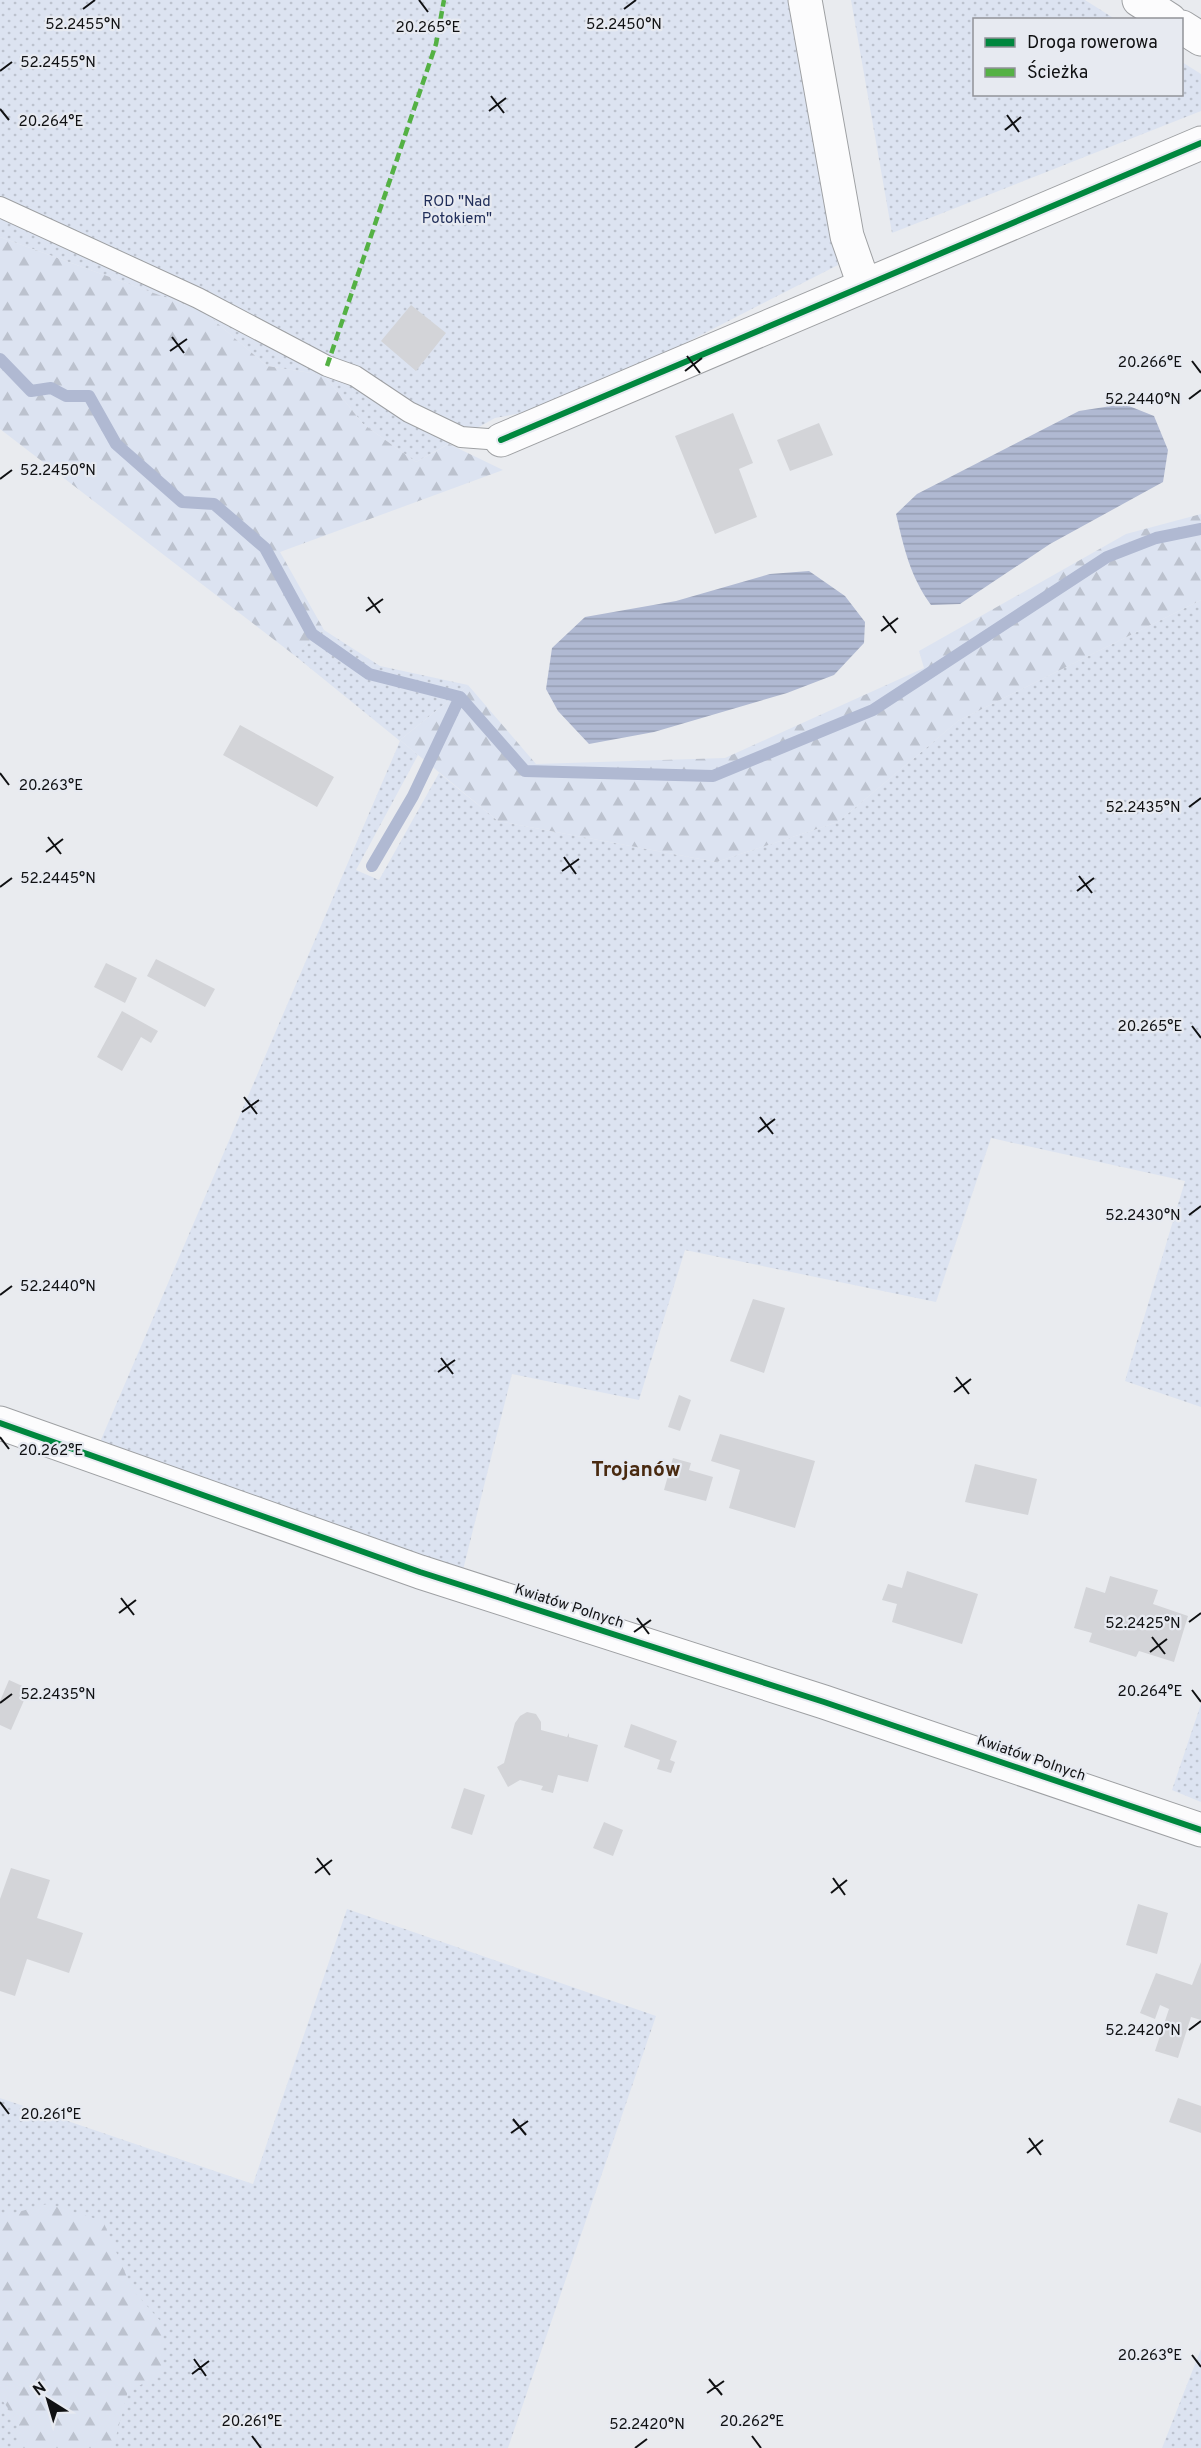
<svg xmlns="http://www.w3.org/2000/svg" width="1201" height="2448" font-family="Overpass,sans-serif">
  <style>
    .green { fill: url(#green-dots) }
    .forest { fill: url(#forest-firs) }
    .water { fill: url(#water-rules) }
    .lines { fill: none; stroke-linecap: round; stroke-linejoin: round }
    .stream { stroke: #b0b9d2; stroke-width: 12 }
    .building { fill: #d3d4d8 }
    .service-casing { stroke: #9ea0a3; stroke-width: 22 }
    .minor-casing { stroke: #9ea0a3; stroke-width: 35 }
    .service { stroke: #fcfcfd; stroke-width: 20 }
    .minor { stroke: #fcfcfd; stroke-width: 33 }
    .quiet { stroke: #54b144; stroke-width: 4.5; stroke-dasharray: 9 4.5; stroke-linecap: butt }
    .cycleway-casing { stroke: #e7eaf1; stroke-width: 10 }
    .cycleway { stroke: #00873e; stroke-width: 6 }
    .ticks { fill: none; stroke: #101113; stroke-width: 2 }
    .labels { text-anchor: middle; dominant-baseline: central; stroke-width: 4.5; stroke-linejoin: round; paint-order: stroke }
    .park-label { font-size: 15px; fill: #202e5a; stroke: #e7eaf1 }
    .street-label { font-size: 15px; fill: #101113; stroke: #e7eaf1 }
    .district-label { font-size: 21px; font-weight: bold; fill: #492a10; stroke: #e7eaf1 }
    .ticks-label { font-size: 15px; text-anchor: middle; fill: #101113; stroke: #e7eaf1; stroke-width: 4.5; stroke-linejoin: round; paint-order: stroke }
  </style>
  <defs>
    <pattern id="green-dots" width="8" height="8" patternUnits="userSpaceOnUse" patternTransform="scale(1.5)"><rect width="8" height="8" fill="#dce3f1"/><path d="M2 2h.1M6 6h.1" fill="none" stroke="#bcc2ce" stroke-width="1.8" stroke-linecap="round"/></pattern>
    <pattern id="forest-firs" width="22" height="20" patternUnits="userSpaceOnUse" patternTransform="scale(1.5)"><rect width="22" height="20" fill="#dce3f1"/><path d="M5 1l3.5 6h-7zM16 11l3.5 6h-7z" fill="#bcc2ce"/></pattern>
    <pattern id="water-rules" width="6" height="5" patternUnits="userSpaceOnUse" patternTransform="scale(1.5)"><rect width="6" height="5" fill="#b0b9d2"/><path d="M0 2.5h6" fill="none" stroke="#969eb3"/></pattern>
  </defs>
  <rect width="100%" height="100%" fill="#e9ebef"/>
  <path class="green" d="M 0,0 L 794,0 L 838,265 L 564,405 L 495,418 L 416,462 L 363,424 L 324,375 L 267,366 L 203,311 L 0,237 Z
    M 851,0 L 1085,0 L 1115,19 L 974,20 L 974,94 L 1182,94 L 1182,62 L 1201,74 L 1201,111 L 892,233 Z
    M 1201,600 L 1201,1407 L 1125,1381 L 1185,1181 L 991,1138 L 936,1302 L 685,1250 L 639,1400 L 512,1374 L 463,1570 L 97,1449 L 400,741 L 294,655 L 324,630 L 380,666 L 468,685 L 400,740 L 418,755 L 356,870 L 379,880 L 439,773 L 498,821 L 716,862 L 838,822 L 958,721 Z
    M 1201,1704 L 1201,1802 L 1172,1790 Z
    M 347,1909 L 656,2016 L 508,2448 L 0,2448 L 0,2098 L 253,2184 Z
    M 1201,2349 L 1201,2448 L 1162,2448 Z"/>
  <path class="forest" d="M 0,237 L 203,311 L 267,366 L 324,375 L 363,424 L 416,462 L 449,444 L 503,470 L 280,552 L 324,630 L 294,655 L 0,429 Z
    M 1201,514 L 1201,600 L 958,721 L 838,822 L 716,862 L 498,821 L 400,740 L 468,685 L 536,764 L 725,758 L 924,668 L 919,651 L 1126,534 Z
    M 47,2204 L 103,2221 L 132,2289 L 163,2324 L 161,2375 L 128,2391 L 113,2448 L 18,2448 L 19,2424 L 0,2397 L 0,2217 Z"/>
  <path class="water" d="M 1124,404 L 1154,416 L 1168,450 L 1163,482 L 1050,544 L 960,604 L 931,605 C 910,576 904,548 896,514 L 917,494 L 1079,411 Z
    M 809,571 L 845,596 L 865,622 L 864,643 L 834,675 L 787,693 L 654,732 L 589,744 L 558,711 L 546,689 L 552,648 L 585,617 L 676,601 L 770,574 Z"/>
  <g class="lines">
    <path class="stream" d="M 0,359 L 31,391 L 51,388 L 66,396 L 89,396 L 116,444 L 182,502 L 214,504 L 265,548 L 312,634 L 369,674 L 460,697 L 525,771 L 713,776 L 873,710 L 1107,557 L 1156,538 L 1201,529
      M 372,866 L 413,796 L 460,697"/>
  </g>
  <path class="building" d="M 411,305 L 446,333 L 416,371 L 381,341 Z
    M 733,413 L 753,463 L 739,469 L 757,517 L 715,534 L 675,436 Z
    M 819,423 L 833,455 L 790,471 L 777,440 Z
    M 240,725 L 334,777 L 317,807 L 223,755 Z
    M 156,959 L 215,989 L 205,1007 L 147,976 Z
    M 106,963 L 137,978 L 125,1003 L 94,987 Z
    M 122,1011 L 158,1031 L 151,1043 L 141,1037 L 122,1071 L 97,1057 Z
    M 753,1299 L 785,1308 L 764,1373 L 730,1361 Z
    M 679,1395 L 691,1400 L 680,1431 L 668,1427 Z
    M 720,1434 L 815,1461 L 795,1528 L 729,1508 L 740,1470 L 711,1461 Z
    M 673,1458 L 691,1463 L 689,1470 L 713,1477 L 706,1501 L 664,1490 Z
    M 975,1464 L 1037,1479 L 1028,1515 L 965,1502 Z
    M 907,1571 L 978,1594 L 962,1644 L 892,1622 L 897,1604 L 882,1600 L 888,1584 L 902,1588 Z
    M 1110,1576 L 1158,1590 L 1153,1604 L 1188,1616 L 1174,1662 L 1139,1651 L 1136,1657 L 1089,1642 L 1092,1633 L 1074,1628 L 1086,1587 L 1105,1593 Z
    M 9,1680 L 29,1689 L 11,1730 L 0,1725 L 0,1701 Z
    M 527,1712 L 536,1714 L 541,1722 L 541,1730 L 567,1737 L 569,1733 L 569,1737 L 598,1745 L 588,1782 L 558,1775 L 553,1793 L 541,1790 L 543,1786 L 520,1780 L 508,1787 L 497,1767 L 504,1763 L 515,1723 L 520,1716 Z
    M 631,1724 L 677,1741 L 670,1760 L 675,1762 L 671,1773 L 657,1769 L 660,1760 L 624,1747 Z
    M 464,1788 L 485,1795 L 472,1835 L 451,1828 Z
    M 604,1822 L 623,1830 L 613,1856 L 593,1848 Z
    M 11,1868 L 50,1880 L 37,1918 L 83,1933 L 69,1973 L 27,1959 L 15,1996 L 0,1991 L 0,1899 Z
    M 1138,1904 L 1168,1913 L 1157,1954 L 1126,1945 Z
    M 1201,1962 L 1201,2020 L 1191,2017 L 1178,2058 L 1155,2051 L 1169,2009 L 1160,2005 L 1155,2019 L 1140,2013 L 1156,1973 L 1192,1985 Z
    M 1178,2098 L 1201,2106 L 1201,2133 L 1169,2122 Z"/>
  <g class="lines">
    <g class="service-casing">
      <path id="service" d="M 0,207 L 198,298 L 327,366 L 355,376 L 409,412 L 461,437 L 501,440"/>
    </g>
    <g class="minor-casing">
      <path id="minor" d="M 805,0 L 847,236 L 864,285
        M 1139,0 L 1170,20
        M 1182,27 L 1201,39
        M 501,440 L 1201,143
        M 0,1423 L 420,1572 L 824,1702 L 1201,1830"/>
    </g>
    <use href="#service" class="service"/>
    <use href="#minor" class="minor"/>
    <path class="quiet" d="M 327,366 L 436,44 L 444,0"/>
    <g class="cycleway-casing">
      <path id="cycleway" d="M 501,440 L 1201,143
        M 0,1423 L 420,1572 L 824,1702 L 1201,1830"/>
    </g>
    <use href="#cycleway" class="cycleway"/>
  </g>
  <path class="ticks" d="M 419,0 L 428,12M 83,9 L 95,0M 624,9 L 636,0M 0,71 L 12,62M 491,96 L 504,113M 0,109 L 9,120M 489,111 L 506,98M 1007,115 L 1019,132M 1005,130 L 1021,117M 172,337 L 184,353M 170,351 L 187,339M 687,356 L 700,373M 1192,361 L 1201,373M 685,371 L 702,358M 1189,399 L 1201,390M 0,479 L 12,470M 368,597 L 380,613M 366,611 L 383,599M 883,616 L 896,633M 881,631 L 898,618M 0,773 L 9,785M 1189,807 L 1201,798M 48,837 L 61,854M 46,852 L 63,839M 564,857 L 576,874M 562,871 L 579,859M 1079,876 L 1092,893M 0,887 L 12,878M 1077,891 L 1094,878M 1192,1026 L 1201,1038M 244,1097 L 257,1114M 242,1112 L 259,1100M 760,1117 L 773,1134M 758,1132 L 775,1119M 1189,1215 L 1201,1206M 0,1295 L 12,1286M 441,1358 L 453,1374M 438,1372 L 455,1360M 956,1377 L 969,1394M 954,1392 L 971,1379M 0,1437 L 9,1449M 121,1598 L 134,1615M 119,1613 L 136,1600M 637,1618 L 649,1634M 1189,1622 L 1201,1613M 634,1632 L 651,1620M 1152,1637 L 1165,1654M 1150,1652 L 1167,1639M 1192,1690 L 1201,1702M 0,1703 L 12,1694M 317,1858 L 330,1875M 315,1873 L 332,1860M 833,1878 L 845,1895M 831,1893 L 847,1880M 1189,2030 L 1201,2021M 0,2102 L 9,2114M 513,2119 L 526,2135M 511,2133 L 528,2121M 1029,2138 L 1041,2155M 1027,2153 L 1043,2140M 1192,2355 L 1201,2367M 194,2359 L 206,2376M 192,2374 L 209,2361M 709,2379 L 722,2395M 707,2393 L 724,2381M 252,2436 L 261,2448M 752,2436 L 761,2448M 635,2448 L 647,2439"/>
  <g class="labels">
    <g class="park-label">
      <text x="457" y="202">ROD "Nad<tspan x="457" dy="17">Potokiem"</tspan></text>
    </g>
    <g class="street-label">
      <text transform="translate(569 1607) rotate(18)">Kwiatów Polnych</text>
      <text transform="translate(1031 1759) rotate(19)">Kwiatów Polnych</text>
    </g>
    <g class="district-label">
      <text x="636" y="1470">Trojanów</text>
    </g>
  </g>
  <g class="ticks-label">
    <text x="83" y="29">52.2455°N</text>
    <text x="624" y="29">52.2450°N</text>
    <text x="428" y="32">20.265°E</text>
    <text x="58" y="67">52.2455°N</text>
    <text x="51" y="126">20.264°E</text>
    <text x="1150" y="367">20.266°E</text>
    <text x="1143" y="404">52.2440°N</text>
    <text x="58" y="475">52.2450°N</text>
    <text x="51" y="790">20.263°E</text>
    <text x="1143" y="812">52.2435°N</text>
    <text x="58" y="883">52.2445°N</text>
    <text x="1150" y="1031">20.265°E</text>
    <text x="1143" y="1220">52.2430°N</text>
    <text x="58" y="1291">52.2440°N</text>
    <text x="51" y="1455">20.262°E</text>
    <text x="1143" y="1628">52.2425°N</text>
    <text x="1150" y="1696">20.264°E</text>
    <text x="58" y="1699">52.2435°N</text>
    <text x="1143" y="2035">52.2420°N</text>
    <text x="51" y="2119">20.261°E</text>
    <text x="1150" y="2360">20.263°E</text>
    <text x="252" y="2426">20.261°E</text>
    <text x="752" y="2426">20.262°E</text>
    <text x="647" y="2429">52.2420°N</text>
  </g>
  <rect x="973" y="18" width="210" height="78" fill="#e7eaf1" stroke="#919398" stroke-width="1.5"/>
  <rect x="985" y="38" width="30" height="9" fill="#00873e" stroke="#919398" stroke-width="1.5"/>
  <text x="1027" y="48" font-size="18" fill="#101113">Droga rowerowa</text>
  <rect x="985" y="68" width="30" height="9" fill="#54b144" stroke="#919398" stroke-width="1.5"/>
  <text x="1027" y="78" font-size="18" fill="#101113">Ścieżka</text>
  <g transform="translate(48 2400) rotate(323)" stroke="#e7eaf1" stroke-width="4.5" paint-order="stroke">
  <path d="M0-4.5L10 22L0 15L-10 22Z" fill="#101113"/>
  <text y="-9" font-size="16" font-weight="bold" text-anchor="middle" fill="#101113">N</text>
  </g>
</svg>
